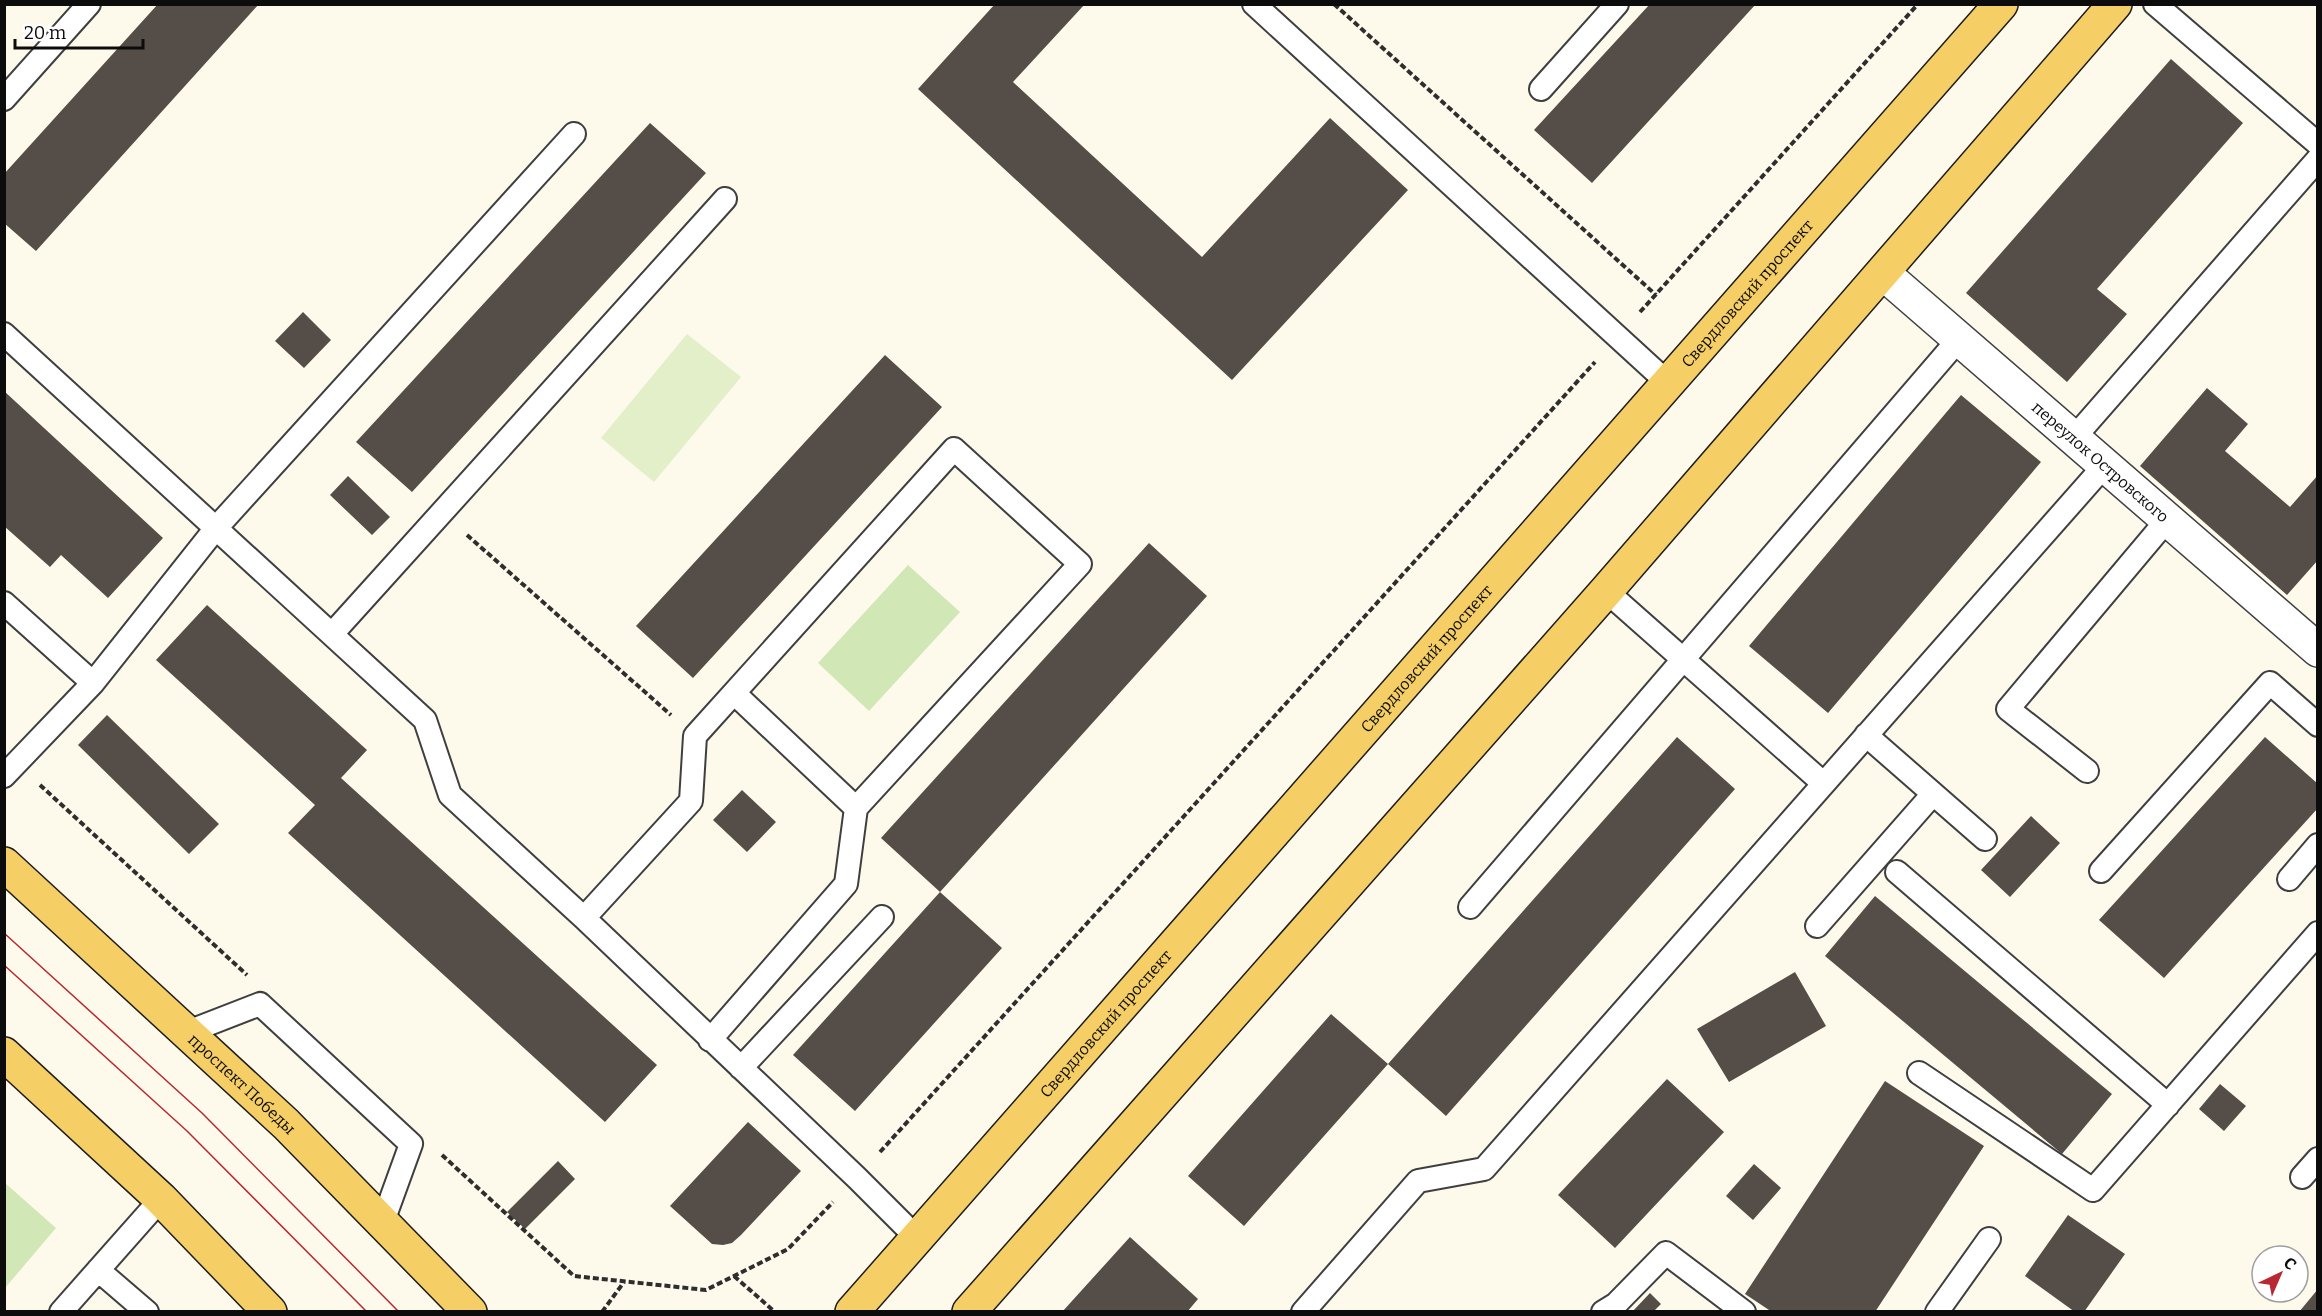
<svg xmlns="http://www.w3.org/2000/svg" width="2322" height="1316" font-family="Bitter,serif">
  <style>
    .green { fill: #d1e7b6 }
    .pitch { fill: #e2efc8 }
    .building { fill: #544d48 }
    .lines { fill: none; stroke-linecap: round; stroke-linejoin: round }
    .service-casing { stroke: #3f3f3f; stroke-width: 26 }
    .minor-casing { stroke: #3f3f3f; stroke-width: 36 }
    .primary-casing { stroke: #1d1d1d; stroke-width: 36 }
    .path { stroke: #2e2e2e; stroke-width: 4; stroke-dasharray: 6 3; stroke-linecap: butt }
    .service { stroke: #fff; stroke-width: 22 }
    .minor { stroke: #fff; stroke-width: 33 }
    .primary { stroke: #f5ce65; stroke-width: 33 }
    .tram { stroke: #b72832; stroke-width: 1.5 }
    .labels { text-anchor: middle; dominant-baseline: central; stroke-width: 6; stroke-linejoin: round; paint-order: stroke }
    .street-label { font-size: 16px; fill: #0c0c0c; stroke: #fff }
  </style>
  <rect width="100%" height="100%" fill="#fefaeb"/>
  <path class="green" d="M 908,565 L 960,612 L 869,711 L 818,663 Z
    M 5,1183 L 56,1228 L 5,1288 Z"/>
  <path class="pitch" d="M 687,334 L 741,377 L 654,482 L 601,438 Z"/>
  <path class="building" d="M 158,4 L 259,4 L 36,251 L 4,223 L 4,174 Z
    M 995,4 L 1085,4 L 1013,82 L 1202,257 L 1330,118 L 1408,190 L 1232,380 L 918,89 Z
    M 1650,4 L 1756,4 L 1592,183 L 1534,130 Z
    M 2171,59 L 2243,123 L 2097,289 L 2127,314 L 2067,382 L 1966,293 Z
    M 650,123 L 706,173 L 412,492 L 356,442 Z
    M 303,312 L 331,340 L 304,368 L 275,341 Z
    M 885,355 L 942,407 L 693,678 L 636,626 Z
    M 2207,388 L 2248,424 L 2225,451 L 2290,507 L 2318,475 L 2318,560 L 2287,595 L 2140,466 Z
    M 4,391 L 163,538 L 108,598 L 61,555 L 50,567 L 4,526 Z
    M 1961,395 L 2041,462 L 1828,713 L 1749,646 Z
    M 348,476 L 390,517 L 372,535 L 330,495 Z
    M 1149,543 L 1207,596 L 940,892 L 881,838 Z
    M 207,605 L 367,750 L 341,778 L 657,1065 L 605,1122 L 288,833 L 315,805 L 156,660 Z
    M 107,715 L 219,824 L 189,854 L 78,745 Z
    M 1677,737 L 1735,789 L 1446,1116 L 1388,1064 Z
    M 2265,737 L 2318,784 L 2318,808 L 2164,978 L 2099,920 Z
    M 742,790 L 776,822 L 747,852 L 713,820 Z
    M 2031,816 L 2060,843 L 2010,897 L 1981,870 Z
    M 940,892 L 1002,948 L 855,1111 L 793,1055 Z
    M 1875,896 L 2112,1094 L 2062,1154 L 1825,956 Z
    M 1795,972 L 1826,1026 L 1729,1082 L 1697,1029 Z
    M 1331,1014 L 1388,1064 L 1244,1226 L 1188,1176 Z
    M 1667,1079 L 1724,1132 L 1615,1248 L 1558,1195 Z
    M 1885,1081 L 1984,1146 L 1875,1312 L 1772,1312 L 1745,1294 Z
    M 2220,1084 L 2246,1106 L 2224,1131 L 2199,1109 Z
    M 748,1122 L 801,1171 L 741,1235 L 732,1243 L 723,1245 L 712,1244 L 670,1206 Z
    M 558,1161 L 575,1179 L 525,1229 L 507,1212 Z
    M 1754,1164 L 1781,1188 L 1753,1220 L 1726,1196 Z
    M 2068,1215 L 2125,1254 L 2084,1312 L 2075,1312 L 2025,1276 Z
    M 1130,1237 L 1198,1299 L 1187,1312 L 1062,1312 Z
    M 2318,1289 L 2318,1312 L 2299,1312 Z
    M 1650,1293 L 1661,1304 L 1653,1312 L 1632,1312 Z"/>
  <g class="lines">
    <g class="service-casing">
      <path id="service" d="M 1254,4 L 1668,383
        M 2155,4 L 2318,144
        M 1541,89 L 1617,4
        M 4,99 L 89,4
        M 4,334 L 425,720 L 450,795 L 584,918 L 857,1178 L 916,1237
        M 2073,439 L 2318,159
        M 1606,591 L 1823,783
        M 4,603 L 93,683
        M 332,634 L 725,199
        M 734,693 L 856,808
        M 1866,735 L 1985,839
        M 2087,771 L 2008,709 L 2167,520
        M 4,776 L 93,683 L 216,528 L 574,134
        M 2101,871 L 2270,683 L 2318,725
        M 1897,872 L 2168,1105
        M 2289,879 L 2318,845
        M 1470,907 L 1959,339
        M 584,918 L 691,801 L 695,736 L 954,449 L 1080,564 L 856,808 L 846,884 L 710,1040
        M 1817,926 L 1933,794
        M 188,1032 L 260,1004 L 411,1144 L 382,1224
        M 741,1068 L 882,917
        M 1919,1073 L 2093,1190 L 2318,933
        M 2302,1177 L 2318,1159
        M 98,1270 L 147,1312
        M 61,1312 L 161,1199
        M 1303,1312 L 1418,1181 L 1484,1169 L 2104,466
        M 1603,1312 L 1616,1304 L 1666,1253 L 1744,1312
        M 1937,1312 L 1989,1239"/>
    </g>
    <g class="minor-casing">
      <g id="minor">
        <path id="s1" d="M 1883,273 L 2318,650"/>
      </g>
    </g>
    <g class="primary-casing">
      <g id="primary">
        <path id="s2" d="M 4,864 L 286,1124 L 470,1312"/>
        <path d="M 4,1054 L 161,1199 L 270,1312"/>
        <path id="s3" d="M 852,1312 L 2001,4"/>
        <path d="M 969,1312 L 1606,591 L 2115,4"/>
      </g>
    </g>
    <path class="path" d="M 1334,4 L 1656,295
      M 1640,312 L 1918,4
      M 467,535 L 671,715
      M 40,785 L 247,975
      M 880,1152 L 1595,362
      M 442,1155 L 574,1276 L 706,1290 L 788,1249 L 833,1202
      M 734,1276 L 775,1312
      M 602,1312 L 624,1282"/>
    <use href="#service" class="service"/>
    <use href="#minor" class="minor"/>
    <use href="#primary" class="primary"/>
    <path class="tram" d="M 4,933 L 202,1113 L 399,1312
      M 4,965 L 187,1131 L 367,1312"/>
  </g>
  <g class="labels">
    <g class="street-label">
      <text stroke="none"><textPath href="#s3" startOffset="1356">Свердловский проспект</textPath></text>
      <text stroke="none"><textPath href="#s1" startOffset="288">переулок Островского</textPath></text>
      <text stroke="none"><textPath href="#s3" startOffset="870">Свердловский проспект</textPath></text>
      <text stroke="none"><textPath href="#s3" startOffset="384">Свердловский проспект</textPath></text>
      <text stroke="none"><textPath href="#s2" startOffset="324">проспект Победы</textPath></text>
    </g>
  </g>
  <rect width="2322" height="1316" fill="none" stroke="#0c0c0c" stroke-width="12"/>
  <g transform="translate(2280 1274) rotate(44)"><circle r="28" fill="#ffffff" stroke="#9e9e9e" stroke-width="1.5"/>
  <path d="M0-4.5L10 22L0 15L-10 22Z" fill="#b72832"/>
  <text y="-9" font-size="16" font-weight="bold" text-anchor="middle" fill="#0c0c0c">С</text>
  </g>
  <path d="M15 39v9h128v-9" fill="none" stroke="#0c0c0c" stroke-width="3"/>
  <text x="24" y="39" font-size="18" fill="#0c0c0c" stroke="#ffffff" stroke-width="4.5" paint-order="stroke">20 m</text>
</svg>
